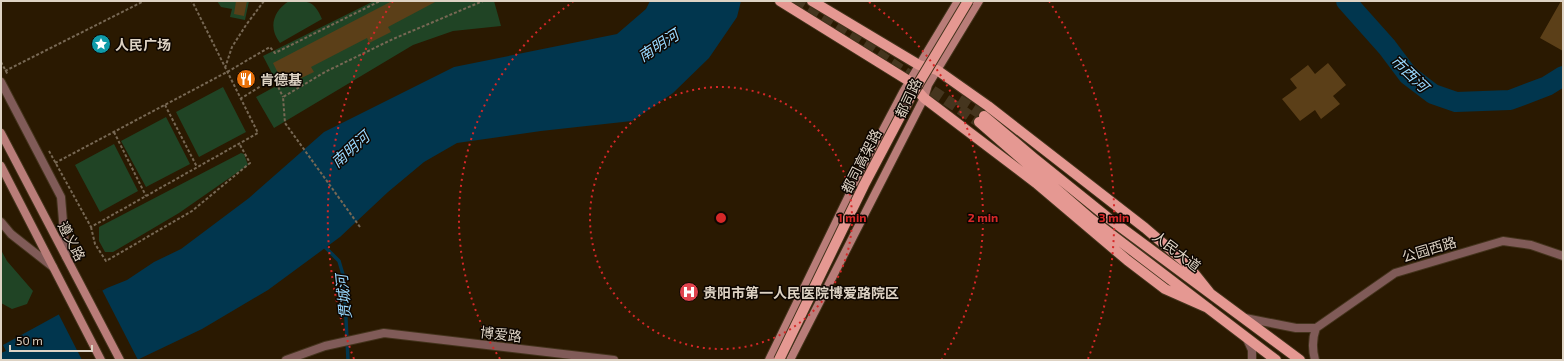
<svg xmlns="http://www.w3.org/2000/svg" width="1564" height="361" font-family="'Exo 2','Noto Sans SC',sans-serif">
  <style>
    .green { fill: #204425 }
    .water { fill: #01364e }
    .pier { fill: #2a1901 }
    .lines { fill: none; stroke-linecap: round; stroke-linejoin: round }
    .stream { stroke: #01364e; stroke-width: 3.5 }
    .river { stroke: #01364e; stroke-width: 20 }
    .building { fill: #5b3f18 }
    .trunk-tunnel { stroke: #45351e; stroke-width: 11; stroke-dasharray: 11 5.5; stroke-linecap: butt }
    .minor-casing { stroke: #43331c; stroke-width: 10 }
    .tertiary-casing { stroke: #43331c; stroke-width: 10 }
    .secondary-casing { stroke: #43331c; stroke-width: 10 }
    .primary-casing { stroke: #43331c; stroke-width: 12 }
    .path { stroke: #776854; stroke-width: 2; stroke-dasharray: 3 2; stroke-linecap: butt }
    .minor { stroke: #805b58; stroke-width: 8 }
    .tertiary { stroke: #805b58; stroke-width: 8 }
    .secondary { stroke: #b97d79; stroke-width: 8 }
    .primary { stroke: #e59892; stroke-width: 10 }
    .primary-bridge-casing { stroke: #43331c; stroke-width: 12; stroke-linecap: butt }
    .primary-bridge { stroke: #e59892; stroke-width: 10 }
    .ring { fill: none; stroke: #d62828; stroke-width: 2; stroke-dasharray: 2 4 }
    .labels { text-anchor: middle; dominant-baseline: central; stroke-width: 3; stroke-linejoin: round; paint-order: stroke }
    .poi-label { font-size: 14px; font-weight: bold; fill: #ded3c4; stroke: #0d0601; text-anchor: start }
    .street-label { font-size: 14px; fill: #ded3c4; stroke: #0d0601 }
    .water-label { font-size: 15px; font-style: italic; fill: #98d8fe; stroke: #0d0601 }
    .centre { fill: #d62828; stroke: #0d0601; stroke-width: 2 }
    .ring-label { font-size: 12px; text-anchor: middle; font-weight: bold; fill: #d62828; stroke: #0d0601; stroke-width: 3; stroke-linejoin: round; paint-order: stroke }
  </style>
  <rect width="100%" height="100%" fill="#2a1901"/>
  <path class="green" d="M 217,1 L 249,1 L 245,20 L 230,17 L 232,9 L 221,7 Z
    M 289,1 C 308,1 314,0 322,19 L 280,43 C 268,28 273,11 289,1 Z
    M 374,1 L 494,1 L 501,26 L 453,31 L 413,45 L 274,128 L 256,97 L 278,85 L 263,56 Z
    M 223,87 L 246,132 L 199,157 L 176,112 Z
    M 166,117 L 190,164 L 146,187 L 121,141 Z
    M 114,144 L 138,191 L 100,212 L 75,165 Z
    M 241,153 L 244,154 L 248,165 L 179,213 L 113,252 L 105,252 L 99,241 L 99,227 Z
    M 1,250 L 7,261 L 33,291 L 27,304 L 12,309 L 1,303 Z"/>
  <path class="water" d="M 650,1 L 741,1 L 737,17 L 709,58 L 673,93 L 632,121 L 541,131 L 457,143 L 424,162 L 388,192 L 340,237 L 268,290 L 202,329 L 137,360 L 1,360 L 1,353 L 6,351 L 3,345 L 107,288 L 127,280 L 154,262 L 181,249 L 249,198 L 324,132 L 454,67 L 617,34 L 646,9 Z"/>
  <path class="pier" d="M 101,288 L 138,360 L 82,360 L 58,313 Z"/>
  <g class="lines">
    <path class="stream" d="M 323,245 L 339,261 L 344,278 L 348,360"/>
    <path class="river" d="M 1346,1 L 1387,47 L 1408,75 L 1433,94 L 1456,102 L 1510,100 L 1547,86 L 1563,76"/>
  </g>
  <path class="building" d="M 236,1 L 247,1 L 244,16 L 234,14 Z
    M 392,1 L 437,1 L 388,27 L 391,32 L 369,43 L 367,38 L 311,67 L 314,72 L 297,80 L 295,77 L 283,83 L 273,63 Z
    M 1561,1 L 1563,1 L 1563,51 L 1540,38 Z
    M 1328,63 L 1346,85 L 1333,96 L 1340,104 L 1321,119 L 1315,110 L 1300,121 L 1282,99 L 1297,88 L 1290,79 L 1308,65 L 1315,74 Z"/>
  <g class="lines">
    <path class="trunk-tunnel" d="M 794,1 L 857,40 L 979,122
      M 959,100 L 984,116"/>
    <g class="minor-casing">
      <path id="minor" d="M 1245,318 L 1296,328 L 1316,328 C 1312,339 1312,349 1315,360
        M 1316,328 L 1395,273 L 1503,241 L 1531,245 L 1563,256
        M 1246,337 L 1252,350 L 1252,360
        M 286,360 L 325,346 L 384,333 L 614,360"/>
    </g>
    <g class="tertiary-casing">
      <path id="tertiary" d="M 1,82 L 61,197 L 66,257
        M 1,222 L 11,234 L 53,267"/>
    </g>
    <g class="secondary-casing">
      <path id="secondary" d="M 1,133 L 120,360
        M 1,166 L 101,360
        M 769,360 L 856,181 L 903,92 L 958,1
        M 790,360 L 924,98 L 928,85 L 979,1"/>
    </g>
    <g class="primary-casing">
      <path id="primary" d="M 780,1 L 909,81 L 924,98 L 1036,183 L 1127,260 L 1165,289 L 1208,308
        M 812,1 L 919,65 L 937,70 L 988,106 L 1145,228 L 1186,263 L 1210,293
        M 984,116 L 1034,158 L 1107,217 L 1300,360
        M 979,122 L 1091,219 L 1276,360"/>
    </g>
    <path class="path" d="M 1,62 L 8,75
      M 225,68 L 232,47 L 246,25 L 264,1
      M 5,71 L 144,1
      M 240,99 L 274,78 L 283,97
      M 165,105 L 197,167
      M 114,132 L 146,196
      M 49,151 L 91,227 L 258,133 L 192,1
      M 55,163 L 227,72 L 270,47 L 275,53 L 380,1
      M 91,227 L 95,244 L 106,261 L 192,211 L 250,163 L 239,143
      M 360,227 L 285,123 L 283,97 L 325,72 L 393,39 L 483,1"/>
    <use href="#minor" class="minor"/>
    <use href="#tertiary" class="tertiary"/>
    <use href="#secondary" class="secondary"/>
    <use href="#primary" class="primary"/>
    <g class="primary-bridge-casing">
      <path id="primary-bridge" d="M 779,360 L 864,185 L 911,96 L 968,1"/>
    </g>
    <use href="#primary-bridge" class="primary-bridge"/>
  </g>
  <g class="ring">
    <circle cx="721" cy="218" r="131"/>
    <path d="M500 359A262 262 0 0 1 573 2M869 2A262 262 0 0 1 942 359"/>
    <path d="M354 359A393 393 0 0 1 393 1M1049 1A393 393 0 0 1 1088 359"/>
  </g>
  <defs>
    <g id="sight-disc" transform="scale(1)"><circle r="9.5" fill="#0f9aa8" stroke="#0d0601"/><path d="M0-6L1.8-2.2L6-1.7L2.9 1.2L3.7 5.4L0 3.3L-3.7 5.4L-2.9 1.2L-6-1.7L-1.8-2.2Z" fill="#fff"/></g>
    <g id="restaurant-disc" transform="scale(1)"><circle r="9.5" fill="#e8710a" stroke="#0d0601"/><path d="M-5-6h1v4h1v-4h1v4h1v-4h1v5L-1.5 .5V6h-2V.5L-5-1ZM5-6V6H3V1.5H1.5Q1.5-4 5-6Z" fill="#fff"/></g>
    <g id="hospital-disc" transform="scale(1)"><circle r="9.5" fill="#e0444e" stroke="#0d0601"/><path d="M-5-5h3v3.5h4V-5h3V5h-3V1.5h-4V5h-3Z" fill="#fff"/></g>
  </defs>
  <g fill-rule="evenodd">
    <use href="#sight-disc" x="101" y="44"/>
    <use href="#restaurant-disc" x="246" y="79"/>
    <use href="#hospital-disc" x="689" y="292"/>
  </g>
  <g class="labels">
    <g class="poi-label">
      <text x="115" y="44">人民广场</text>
      <text x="260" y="79">肯德基</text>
      <text x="703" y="292">贵阳市第一人民医院博爱路院区</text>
    </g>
    <g class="street-label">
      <text transform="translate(908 98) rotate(-65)">都司路</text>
      <text transform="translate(861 161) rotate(-63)">都司高架路</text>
      <text transform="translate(72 241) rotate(63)">遵义路</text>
      <text transform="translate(1429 249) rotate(-17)">公园西路</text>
      <text transform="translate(1177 251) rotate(37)">人民大道</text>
      <text transform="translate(501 334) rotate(7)">博爱路</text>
    </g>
    <g class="water-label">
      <text transform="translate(658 45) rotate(-33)">南明河</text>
      <text transform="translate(1410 73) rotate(44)">市西河</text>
      <text transform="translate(350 149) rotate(-42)">南明河</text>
      <text transform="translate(343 297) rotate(-96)">贯城河</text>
    </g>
  </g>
  <circle cx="721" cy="218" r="6" class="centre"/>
  <g class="ring-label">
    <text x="852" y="222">1 min</text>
    <text x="983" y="222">2 min</text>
    <text x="1114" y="222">3 min</text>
  </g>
  <rect width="1564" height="361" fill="none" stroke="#ded3c4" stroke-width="4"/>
  <path d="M10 345v6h82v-6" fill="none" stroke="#ded3c4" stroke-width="2"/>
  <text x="16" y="345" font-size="12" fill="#ded3c4" stroke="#0d0601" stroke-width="3" paint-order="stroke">50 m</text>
</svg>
